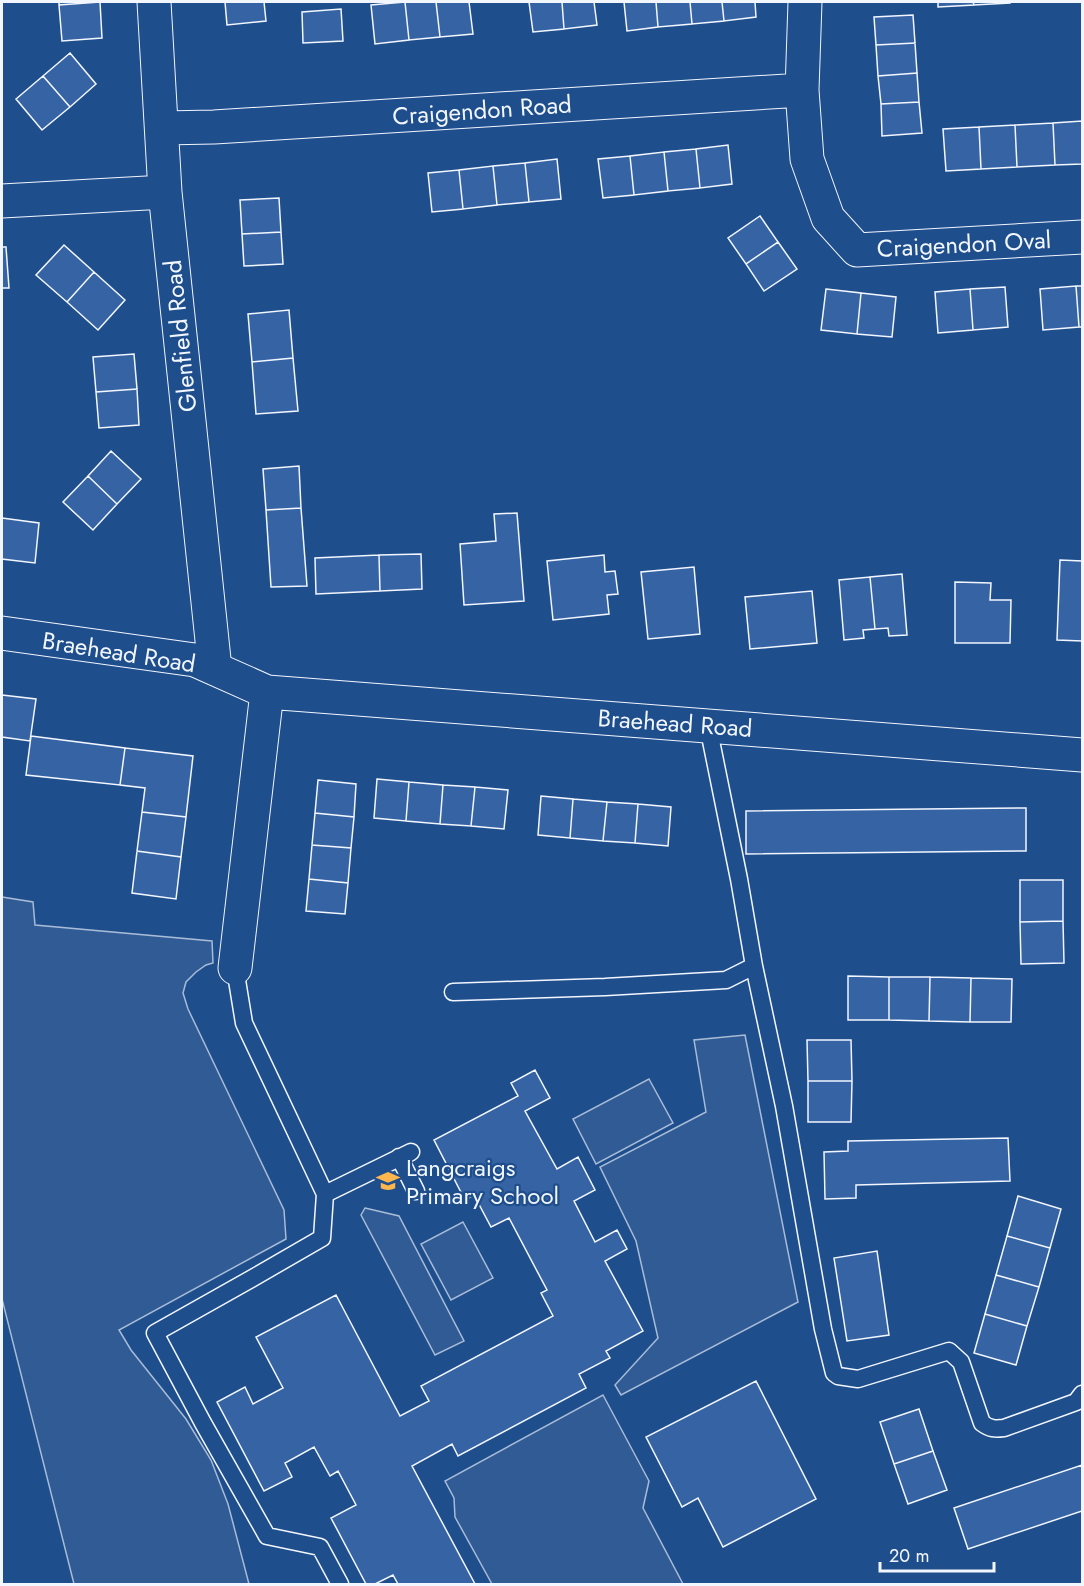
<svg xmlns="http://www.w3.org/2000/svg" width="1084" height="1586" font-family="Jost,sans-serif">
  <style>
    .built { fill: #305b95; stroke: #a8bbd7; stroke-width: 1.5 }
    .building { fill: #3563a3; stroke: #f2f6ff; stroke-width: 1.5 }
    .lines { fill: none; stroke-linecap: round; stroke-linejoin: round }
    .lane-casing { stroke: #f2f6ff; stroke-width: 19 }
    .street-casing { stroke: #f2f6ff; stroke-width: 35 }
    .lane { stroke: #1f4e8c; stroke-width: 16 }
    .street { stroke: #1f4e8c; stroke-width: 33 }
    .labels { text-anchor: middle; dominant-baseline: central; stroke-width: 4.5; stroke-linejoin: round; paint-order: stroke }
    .street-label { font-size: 24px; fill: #f2f6ff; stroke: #1f4e8c }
    .poi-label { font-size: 24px; fill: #f2f6ff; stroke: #1f4e8c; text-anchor: start }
  </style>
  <rect width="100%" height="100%" fill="#1f4e8c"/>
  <path class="built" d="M 2,897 L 33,902 L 35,925 L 212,941 L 213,963 L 206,965 L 196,972 L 186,982 L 183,993 L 188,1009 L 284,1210 L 286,1239 L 119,1330 L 131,1350 L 186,1419 L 211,1460 L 228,1504 L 249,1584 L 74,1584 L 2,1299 Z
    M 745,1035 L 798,1302 L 621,1395 L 615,1385 L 658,1338 L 636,1241 L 600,1167 L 706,1112 L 694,1040 Z
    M 649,1079 L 673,1123 L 596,1164 L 573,1119 Z
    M 365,1208 L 399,1216 L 464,1341 L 435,1355 L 361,1215 Z
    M 463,1222 L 493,1278 L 451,1300 L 421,1244 Z
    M 603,1395 L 649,1481 L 643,1508 L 683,1584 L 492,1584 L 455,1517 L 454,1498 L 445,1481 Z"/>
  <path class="building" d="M 59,2 L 100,2 L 59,5 Z
    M 100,2 L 102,38 L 62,41 L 59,5 Z
    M 225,2 L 264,2 L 266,21 L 227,25 Z
    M 405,2 L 409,40 L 375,44 L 371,5 Z
    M 405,2 L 436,2 L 440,37 L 409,40 Z
    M 436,2 L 469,2 L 473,34 L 440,37 Z
    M 529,2 L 562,2 L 564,29 L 533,32 Z
    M 562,2 L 594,2 L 597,25 L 564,29 Z
    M 624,2 L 656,2 L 658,27 L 627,31 Z
    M 656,2 L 690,2 L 692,24 L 658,27 Z
    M 690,2 L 722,2 L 724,21 L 692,24 Z
    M 722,2 L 755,2 L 756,17 L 724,21 Z
    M 938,2 L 973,2 L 974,5 L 938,7 Z
    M 973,2 L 1010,2 L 1010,3 L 974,5 Z
    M 341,9 L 343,41 L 303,43 L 302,12 Z
    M 913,15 L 915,43 L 876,45 L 874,17 Z
    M 915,43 L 917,73 L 878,76 L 876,45 Z
    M 70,53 L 96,84 L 70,107 L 43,76 Z
    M 917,73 L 919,102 L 881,104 L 878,76 Z
    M 43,76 L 70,107 L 42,130 L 16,99 Z
    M 919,102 L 922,133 L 882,136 L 881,104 Z
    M 1082,121 L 1082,164 L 1055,165 L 1053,123 Z
    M 1053,123 L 1055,165 L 1017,167 L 1015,125 Z
    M 1015,125 L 1017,167 L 981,169 L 979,127 Z
    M 979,127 L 981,169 L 946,171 L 943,129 Z
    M 728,145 L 732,184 L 700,188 L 696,149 Z
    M 696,149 L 700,188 L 668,191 L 664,152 Z
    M 664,152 L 668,191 L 634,195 L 630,156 Z
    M 630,156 L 634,195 L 603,198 L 598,159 Z
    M 557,159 L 561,199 L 529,202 L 525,163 Z
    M 525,163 L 529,202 L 497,205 L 493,166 Z
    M 493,166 L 497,205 L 463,209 L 459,170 Z
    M 459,170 L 463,209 L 432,212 L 428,173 Z
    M 279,198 L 281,232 L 242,234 L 240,200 Z
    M 760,216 L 778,242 L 746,264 L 728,238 Z
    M 281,232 L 283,264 L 244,266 L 242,234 Z
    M 778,242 L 797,269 L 764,291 L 746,264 Z
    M 64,245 L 94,272 L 67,302 L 36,275 Z
    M 2,247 L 6,247 L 9,288 L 2,288 Z
    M 94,272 L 125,300 L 98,330 L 67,302 Z
    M 1076,286 L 1079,327 L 1043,330 L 1040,289 Z
    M 1076,286 L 1082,286 L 1082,327 L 1079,327 Z
    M 1005,287 L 1008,327 L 973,330 L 970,289 Z
    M 826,289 L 861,293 L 857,334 L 821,330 Z
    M 970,289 L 973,330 L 938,333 L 935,292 Z
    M 861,293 L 896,297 L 892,337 L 857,334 Z
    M 289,310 L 293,358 L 252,362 L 248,314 Z
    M 134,354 L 137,389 L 96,392 L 93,357 Z
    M 293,358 L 298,411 L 256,414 L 252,362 Z
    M 137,389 L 139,425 L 99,428 L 96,392 Z
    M 111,451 L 141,479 L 117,504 L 88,476 Z
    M 299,466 L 301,508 L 266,510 L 263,469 Z
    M 88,476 L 117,504 L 93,530 L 63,502 Z
    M 301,508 L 307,586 L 271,587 L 266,510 Z
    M 517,513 L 524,601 L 464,605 L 460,544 L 496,541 L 494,514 Z
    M 2,518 L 39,523 L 35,563 L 2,559 Z
    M 421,554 L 422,589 L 380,591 L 379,555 Z
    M 379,555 L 380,591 L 316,594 L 315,558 Z
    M 604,555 L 605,572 L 615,571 L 618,594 L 607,595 L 609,614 L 553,620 L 547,561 Z
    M 1060,560 L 1082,561 L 1082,641 L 1057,640 Z
    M 694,567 L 700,634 L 648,639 L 641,572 Z
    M 902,574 L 907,635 L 889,636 L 888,628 L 875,629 L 870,577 Z
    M 870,577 L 875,629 L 863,630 L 864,638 L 844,640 L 839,580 Z
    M 955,582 L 991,583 L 990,600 L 1011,600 L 1010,643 L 955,643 Z
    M 812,591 L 817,643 L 750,649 L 745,597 Z
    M 2,695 L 36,699 L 30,741 L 2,737 Z
    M 31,736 L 125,748 L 120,785 L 26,775 Z
    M 125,748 L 193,756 L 186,817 L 142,812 L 145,788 L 120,785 Z
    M 377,779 L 409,782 L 406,821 L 374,818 Z
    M 318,780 L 356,784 L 354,817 L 315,813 Z
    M 409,782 L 443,785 L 440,824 L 406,821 Z
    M 443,785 L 475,787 L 471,826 L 440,824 Z
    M 475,787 L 508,790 L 504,829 L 471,826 Z
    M 541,796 L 573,799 L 570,838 L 538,835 Z
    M 573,799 L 607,802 L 603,841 L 570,838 Z
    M 607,802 L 638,804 L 635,843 L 603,841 Z
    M 638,804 L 671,807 L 668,846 L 635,843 Z
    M 1026,808 L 1026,851 L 746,854 L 746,811 Z
    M 142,812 L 186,817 L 181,857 L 137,851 Z
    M 315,813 L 354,817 L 351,848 L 312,845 Z
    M 312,845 L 351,848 L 348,883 L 309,879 Z
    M 137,851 L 181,857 L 176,899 L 132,893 Z
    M 309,879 L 348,883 L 345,914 L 306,911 Z
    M 1020,880 L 1063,880 L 1063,921 L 1020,922 Z
    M 1063,921 L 1064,963 L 1021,964 L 1020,922 Z
    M 848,976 L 889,977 L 889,1020 L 848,1020 Z
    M 889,977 L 930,977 L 929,1021 L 889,1020 Z
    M 930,977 L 971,978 L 970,1022 L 929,1021 Z
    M 971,978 L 1012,979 L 1011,1022 L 970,1022 Z
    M 807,1040 L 851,1040 L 852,1081 L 808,1081 Z
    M 535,1070 L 550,1098 L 525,1111 L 557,1169 L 578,1157 L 595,1190 L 574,1201 L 595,1242 L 617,1230 L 627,1249 L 605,1261 L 643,1331 L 606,1351 L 610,1358 L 579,1374 L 586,1388 L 458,1456 L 452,1444 L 412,1466 L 475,1584 L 398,1584 L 393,1575 L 375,1584 L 366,1584 L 331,1518 L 356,1505 L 338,1471 L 330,1476 L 314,1447 L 285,1463 L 292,1477 L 264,1491 L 217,1402 L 245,1387 L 253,1404 L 283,1388 L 256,1337 L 336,1295 L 400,1416 L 429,1401 L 421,1386 L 553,1316 L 541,1293 L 547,1290 L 509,1218 L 491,1227 L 474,1195 L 465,1200 L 434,1140 L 518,1096 L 511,1083 Z
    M 808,1081 L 852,1081 L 851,1122 L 808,1122 Z
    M 1008,1138 L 1010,1181 L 856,1185 L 856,1198 L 825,1199 L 824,1152 L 848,1151 L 848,1141 Z
    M 1018,1196 L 1061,1209 L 1050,1248 L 1007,1236 Z
    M 1007,1236 L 1050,1248 L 1039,1287 L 996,1275 Z
    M 877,1251 L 889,1335 L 847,1341 L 834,1258 Z
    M 996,1275 L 1039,1287 L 1027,1326 L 985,1314 Z
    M 985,1314 L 1027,1326 L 1016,1365 L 974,1353 Z
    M 756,1381 L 816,1499 L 723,1547 L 698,1498 L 682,1507 L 646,1437 Z
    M 919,1409 L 933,1451 L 894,1464 L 880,1422 Z
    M 933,1451 L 947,1490 L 908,1504 L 894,1464 Z
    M 1082,1465 L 1082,1511 L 968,1549 L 954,1508 Z"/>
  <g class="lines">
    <g class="lane-casing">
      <path id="lane" d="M 754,966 L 784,1106 L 823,1329 L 834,1373 L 838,1376 L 858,1379 L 949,1351 L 961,1362 L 982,1423 C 990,1429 995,1429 1004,1428 L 1076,1402 L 1082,1394
        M 235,968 L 244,1023 L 325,1194 L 411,1152
        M 453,992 L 605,987 L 726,980 L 754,966 L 739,879 L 708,726
        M 399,1157 L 416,1191
        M 325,1194 L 322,1238 L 251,1279 L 155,1333 L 203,1423 L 267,1536 L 320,1547 L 340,1584"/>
    </g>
    <g class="street-casing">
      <path id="street" d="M 154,2 L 165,192 L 215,669
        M 805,2 L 802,90 L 807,159 L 828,218 L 857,250 L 1082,237
        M 162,128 L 214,127 L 802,90
        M 2,201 L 165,192
        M 2,633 L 195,660 L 267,692 L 1082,755
        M 235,968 L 267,692"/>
    </g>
    <use href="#lane" class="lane"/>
    <use href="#street" class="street"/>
  </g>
  <defs>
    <g id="school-bare" transform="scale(1.8)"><path d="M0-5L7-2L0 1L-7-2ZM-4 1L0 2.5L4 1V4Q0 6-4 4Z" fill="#ffb74d" stroke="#1f4e8c" stroke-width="2.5" paint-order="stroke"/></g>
  </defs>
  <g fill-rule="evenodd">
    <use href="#school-bare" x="388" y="1181"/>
  </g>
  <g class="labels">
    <g class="street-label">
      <text transform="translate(482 110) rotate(-4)">Craigendon Road</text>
      <text transform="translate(964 244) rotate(-3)">Craigendon Oval</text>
      <text transform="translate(180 336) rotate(-96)">Glenfield Road</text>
      <text transform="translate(119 652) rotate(9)">Braehead Road</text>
      <text transform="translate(675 723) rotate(4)">Braehead Road</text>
    </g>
    <g class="poi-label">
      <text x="406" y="1167">Langcraigs<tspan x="406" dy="28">Primary School</tspan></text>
    </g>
  </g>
  <rect width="1084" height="1586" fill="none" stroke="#f2f6ff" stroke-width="6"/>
  <path d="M880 1562v9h114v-9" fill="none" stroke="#f2f6ff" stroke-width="3"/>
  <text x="889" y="1562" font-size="18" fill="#f2f6ff" stroke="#1f4e8c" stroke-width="4.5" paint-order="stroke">20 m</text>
</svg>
